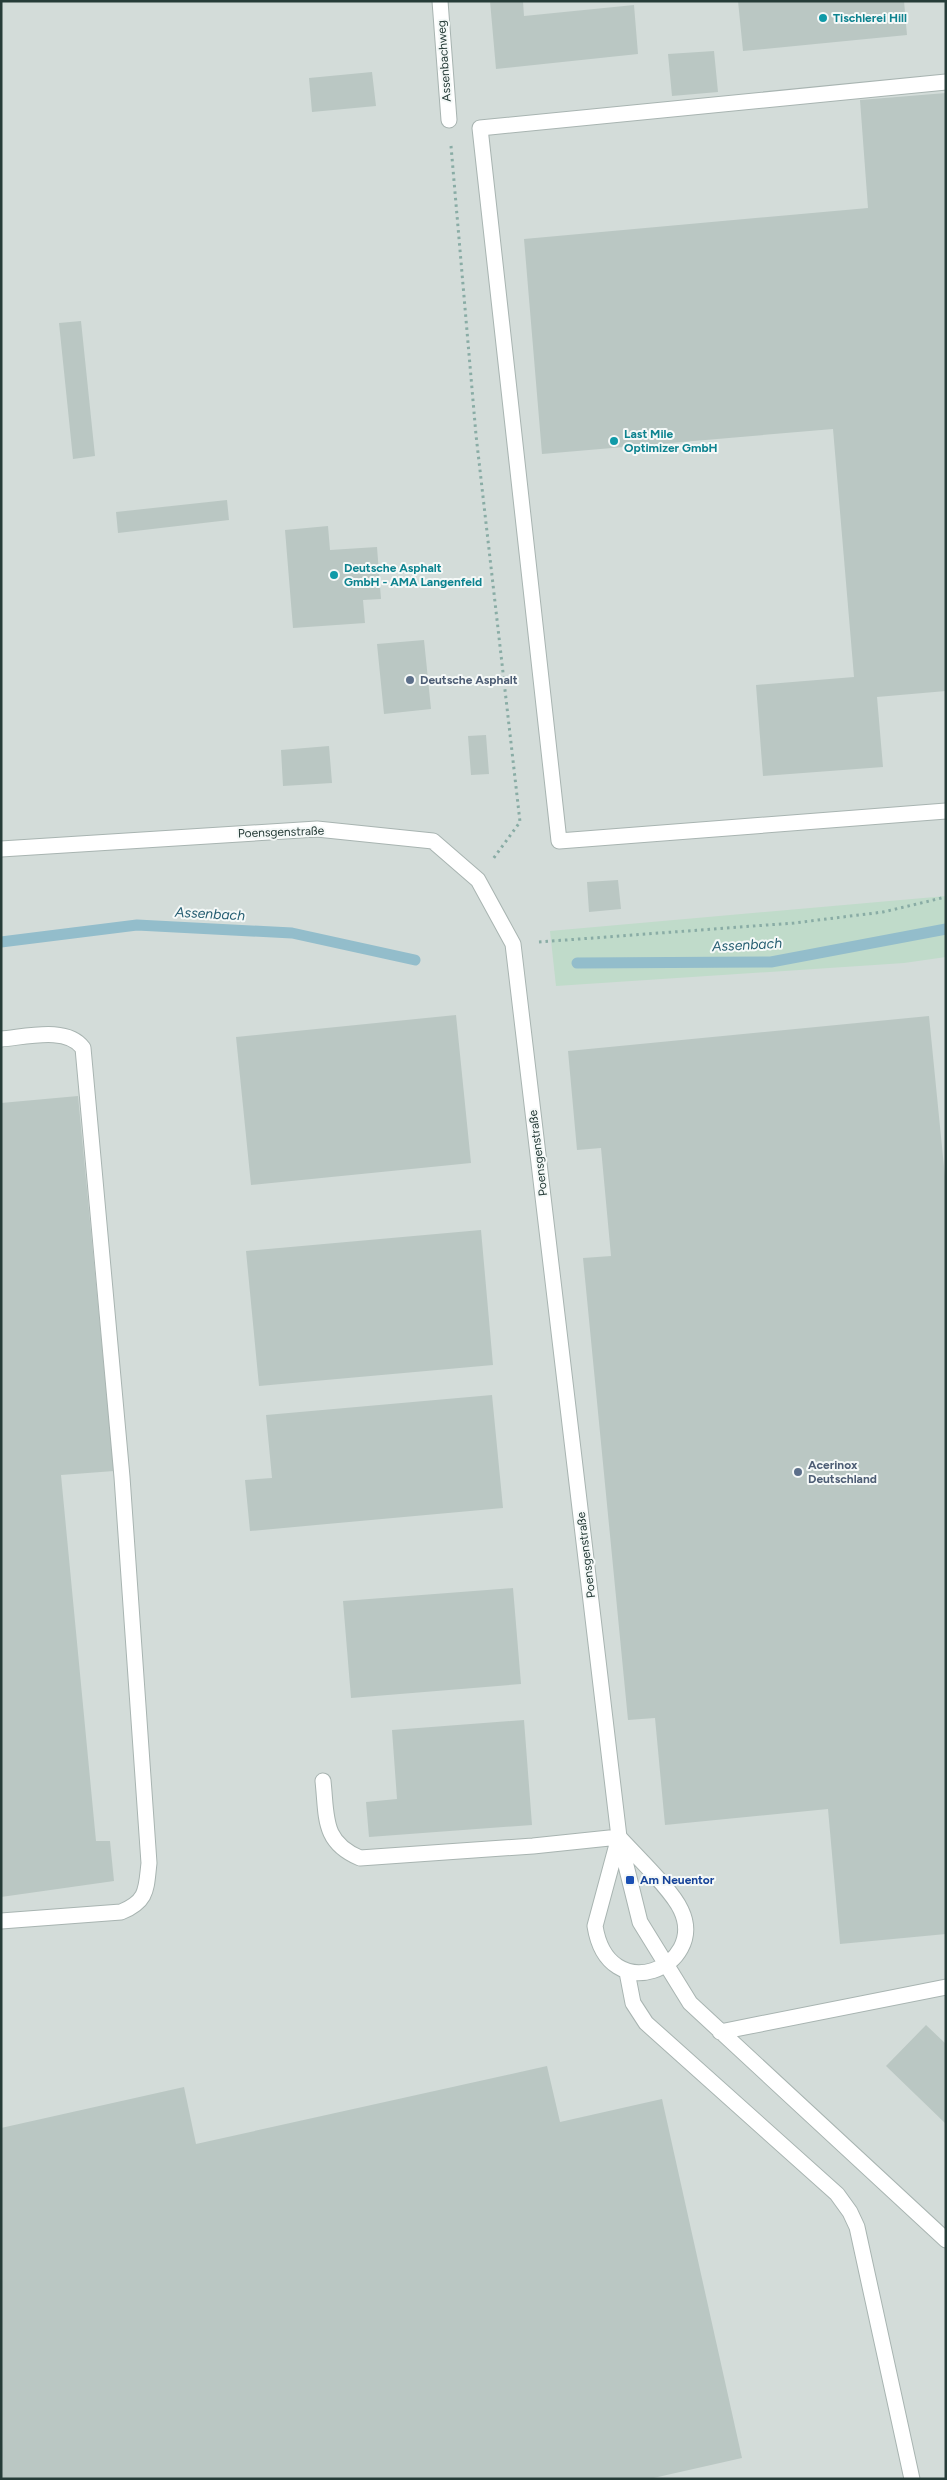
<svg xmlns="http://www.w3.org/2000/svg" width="947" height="2480" font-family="Figtree,sans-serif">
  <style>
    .built { fill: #d3dcd9 }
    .green { fill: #c0dbca }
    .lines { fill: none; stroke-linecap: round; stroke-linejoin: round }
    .stream { stroke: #93bdcb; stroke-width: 11 }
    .building { fill: #bac7c3 }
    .minor-casing { stroke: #a8b4b1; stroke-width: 17 }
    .path { stroke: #89aca5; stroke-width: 3; stroke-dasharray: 2.5 4; stroke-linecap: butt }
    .minor { stroke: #fff; stroke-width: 15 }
    .culture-dot { fill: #0f9aa8; stroke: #f5f9f8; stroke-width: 2 }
    .service-dot { fill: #5c6f8a; stroke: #f5f9f8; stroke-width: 2 }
    .transit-dot { fill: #1a4fb4; stroke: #f5f9f8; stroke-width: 2 }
    .labels { text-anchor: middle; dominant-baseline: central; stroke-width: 4; stroke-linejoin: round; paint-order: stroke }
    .culture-label { font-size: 12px; font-weight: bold; fill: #0d838f; stroke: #f5f9f8; text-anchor: start }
    .street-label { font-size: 12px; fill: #263c38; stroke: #f5f9f8 }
    .service-label { font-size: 12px; font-weight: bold; fill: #4e5e75; stroke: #f5f9f8; text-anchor: start }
    .transit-label { font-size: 12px; font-weight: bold; fill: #164399; stroke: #f5f9f8; text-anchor: start }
    .water-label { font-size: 14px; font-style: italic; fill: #265e72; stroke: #f5f9f8 }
  </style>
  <rect width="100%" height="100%" fill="#e5ecea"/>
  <path class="built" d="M 1,1 L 946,1 L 946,2479 L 1,2479 Z"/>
  <path class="green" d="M 946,896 L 946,957 L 904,963 L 556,986 L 550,931 Z"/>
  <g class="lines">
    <path class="stream" d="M 1,942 L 137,925 L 292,933 L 415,960
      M 577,963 L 771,962 L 946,929"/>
  </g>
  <path class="building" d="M 490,1 L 523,1 L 524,16 L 634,5 L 638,54 L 496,69 Z
    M 738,1 L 904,1 L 907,35 L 743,51 Z
    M 714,51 L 718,92 L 672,96 L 668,54 Z
    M 372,72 L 376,106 L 312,112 L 309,78 Z
    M 946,93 L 946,691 L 877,697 L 883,767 L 763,776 L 756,685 L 854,677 L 833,429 L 542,454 L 524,239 L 868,208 L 860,100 Z
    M 81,321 L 95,456 L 73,459 L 59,323 Z
    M 227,500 L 229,520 L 118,533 L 116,512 Z
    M 328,526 L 330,550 L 377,547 L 381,599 L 363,600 L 365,623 L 293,628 L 285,530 Z
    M 424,640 L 431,709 L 384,714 L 377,644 Z
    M 486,735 L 489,774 L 471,775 L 468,736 Z
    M 329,746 L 332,783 L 283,786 L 281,750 Z
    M 618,880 L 621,909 L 589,912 L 587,882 Z
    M 456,1015 L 471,1163 L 251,1185 L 236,1037 Z
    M 929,1016 L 946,1187 L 946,1934 L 840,1944 L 828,1809 L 665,1825 L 655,1718 L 628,1720 L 583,1258 L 611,1256 L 601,1148 L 577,1150 L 568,1051 Z
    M 78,1096 L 114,1471 L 61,1475 L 96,1841 L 110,1841 L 114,1881 L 1,1897 L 1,1103 Z
    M 481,1230 L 493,1365 L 259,1386 L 246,1251 Z
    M 492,1395 L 503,1508 L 250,1531 L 245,1480 L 272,1478 L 266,1415 Z
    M 513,1588 L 521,1684 L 351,1698 L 343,1601 Z
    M 524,1720 L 532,1825 L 369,1837 L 366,1802 L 397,1799 L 392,1730 Z
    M 926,2025 L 946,2044 L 946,2124 L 886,2066 Z
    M 547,2066 L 560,2122 L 662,2099 L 742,2458 L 649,2479 L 1,2479 L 1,2128 L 184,2087 L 196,2144 Z"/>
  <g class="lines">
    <g class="minor-casing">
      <path id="minor" d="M 440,1 L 449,120
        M 946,82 L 480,128 L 559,841 L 946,811
        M 1,849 L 317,829 L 433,841 L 478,880 L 513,944 L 619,1837 L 640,1922 L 690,2003 L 946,2240
        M 1,1039 C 26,1037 67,1026 83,1048 L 122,1477 L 149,1863 C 146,1889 148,1901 121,1912 L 1,1921
        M 323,1781 C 327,1817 322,1842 360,1858 L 533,1846 L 619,1837
        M 619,1837 C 635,1855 672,1890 681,1910 C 708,1967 608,2009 595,1926 Z
        M 627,1972 L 633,2003 L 646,2023 L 837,2194 L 850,2212 L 857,2227 L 912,2479
        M 720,2032 L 946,1987"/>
    </g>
    <path class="path" d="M 451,146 L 476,435 L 520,822 L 493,859
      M 539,942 L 794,923 L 883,912 L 946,897"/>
    <use href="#minor" class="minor"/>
  </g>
  <g class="culture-dot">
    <circle cx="823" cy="18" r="5"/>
    <circle cx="614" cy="441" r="5"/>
    <circle cx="334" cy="575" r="5"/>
  </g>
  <g class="service-dot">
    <circle cx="410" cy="680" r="5"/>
    <circle cx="798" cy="1472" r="5"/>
  </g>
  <rect class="transit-dot" x="625" y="1875" width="10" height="10" rx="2.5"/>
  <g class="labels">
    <g class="culture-label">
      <text x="833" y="18">Tischlerei Hill</text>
      <text x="624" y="434">Last Mile<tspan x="624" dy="14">Optimizer GmbH</tspan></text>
      <text x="344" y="568">Deutsche Asphalt<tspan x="344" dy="14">GmbH - AMA Langenfeld</tspan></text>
    </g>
    <g class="street-label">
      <text transform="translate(444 61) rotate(-94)">Assenbachweg</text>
      <text transform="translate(281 832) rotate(-2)">Poensgenstraße</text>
      <text transform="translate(538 1153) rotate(-97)">Poensgenstraße</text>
      <text transform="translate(586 1555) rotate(-97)">Poensgenstraße</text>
    </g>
    <g class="service-label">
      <text x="420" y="680">Deutsche Asphalt</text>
      <text x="808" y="1465">Acerinox<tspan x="808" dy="14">Deutschland</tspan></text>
    </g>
    <g class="transit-label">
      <text x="640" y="1880">Am Neuentor</text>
    </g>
    <g class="water-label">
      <text transform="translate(210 914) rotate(3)">Assenbach</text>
      <text transform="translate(747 945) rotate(-3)">Assenbach</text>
    </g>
  </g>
  <rect width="947" height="2480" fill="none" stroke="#263c38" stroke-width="5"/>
</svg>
